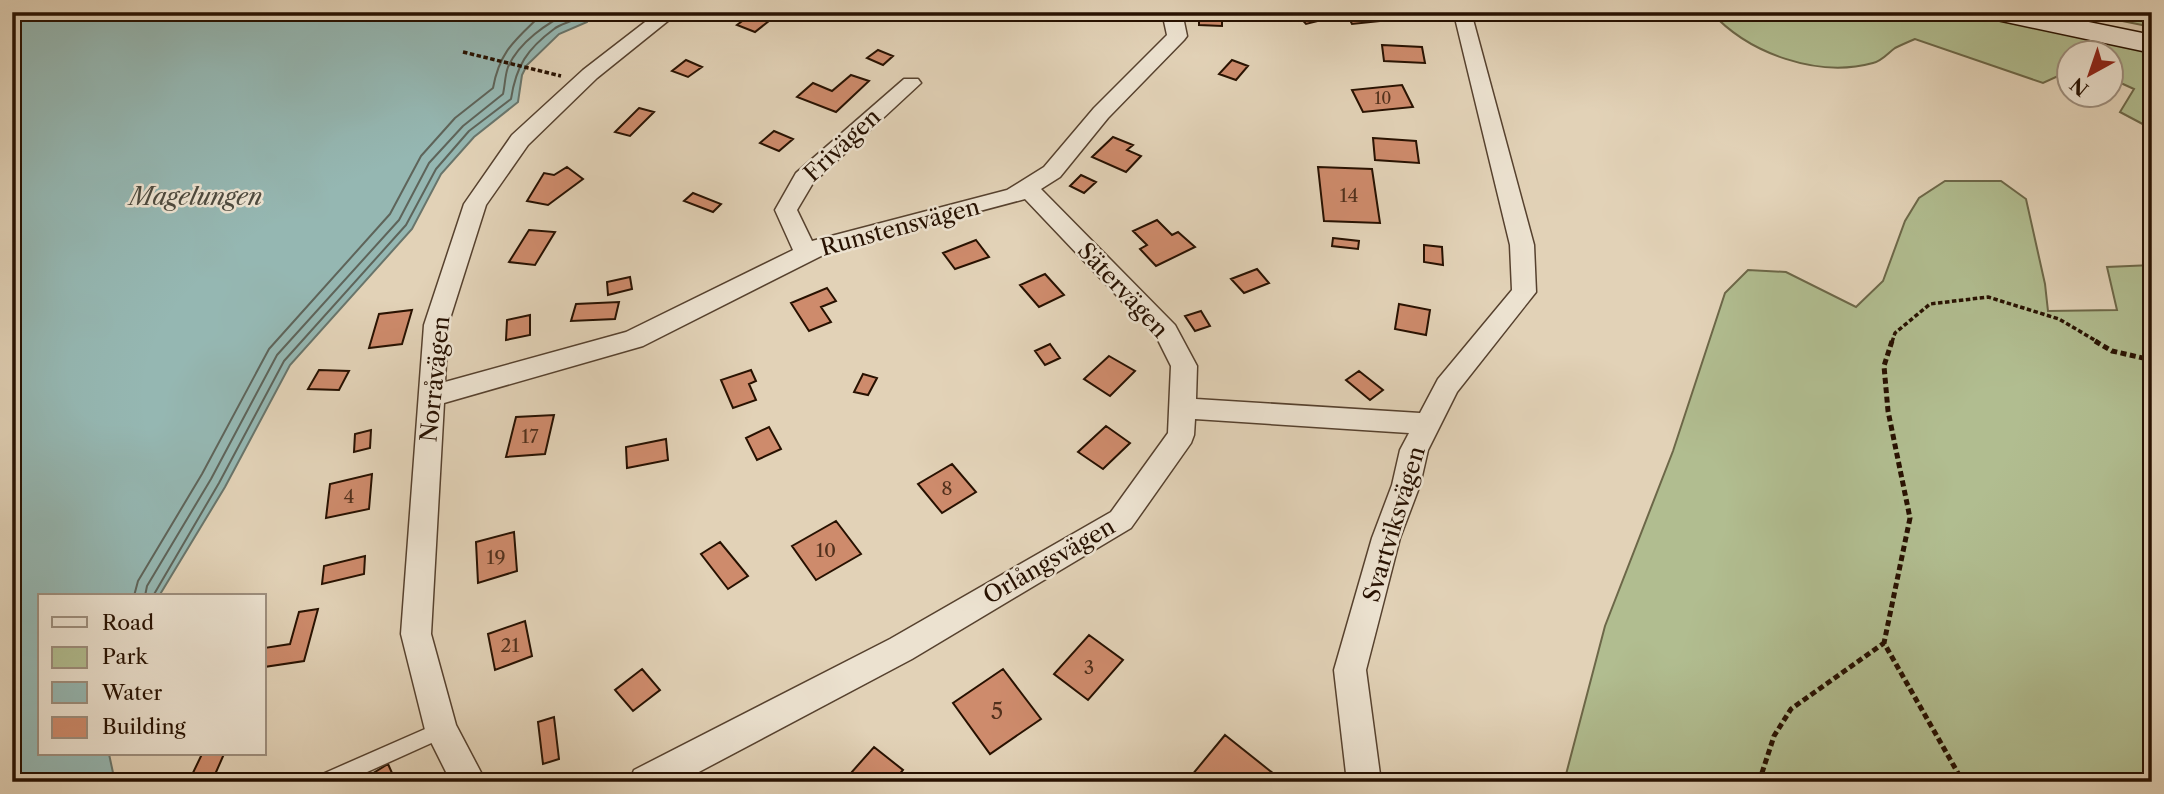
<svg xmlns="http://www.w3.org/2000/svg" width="2164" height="794" font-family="'Libre Caslon Text',serif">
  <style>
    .green { fill: #b1bd90; stroke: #6c6748; stroke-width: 2 }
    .water { fill: #95b7b2; stroke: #69756b; stroke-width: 2 }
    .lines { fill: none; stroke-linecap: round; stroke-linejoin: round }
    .shore { stroke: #5e645a; stroke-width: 2 }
    .building { fill: #ce8b6c; stroke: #271101; stroke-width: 2 }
    .lane-casing { stroke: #56412e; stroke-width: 3 }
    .street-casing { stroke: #56412e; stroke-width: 3 }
    .secondary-casing { stroke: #271101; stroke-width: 3 }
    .path-far1 { stroke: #271101; stroke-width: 3.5; stroke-dasharray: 4.5 2.5; stroke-linecap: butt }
    .path { stroke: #271101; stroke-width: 5; stroke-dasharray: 6 3.5; stroke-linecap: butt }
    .lane { fill: #ece2d0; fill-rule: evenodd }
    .street { fill: #ece2d0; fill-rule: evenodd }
    .secondary { fill: #ece2d0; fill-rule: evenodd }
    .labels { text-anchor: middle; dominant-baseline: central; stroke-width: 5; stroke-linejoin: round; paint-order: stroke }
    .far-number-label { font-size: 16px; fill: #51301c }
    .number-label { font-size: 19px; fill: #51301c }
    .street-label { font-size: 23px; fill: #271101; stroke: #ece2d0 }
    .near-number-label { font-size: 23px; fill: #51301c }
    .water-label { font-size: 24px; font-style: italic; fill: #4e4b3f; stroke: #ece2d0 }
  </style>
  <rect width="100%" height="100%" fill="#e2d2b7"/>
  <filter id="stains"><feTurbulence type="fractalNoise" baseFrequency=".00286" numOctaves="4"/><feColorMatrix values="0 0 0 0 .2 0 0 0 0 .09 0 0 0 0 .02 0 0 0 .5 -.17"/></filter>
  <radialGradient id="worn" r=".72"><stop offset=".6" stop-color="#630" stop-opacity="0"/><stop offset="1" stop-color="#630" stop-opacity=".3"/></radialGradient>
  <path class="green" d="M 1711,12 L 1963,12 L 2152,51 L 2152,129 L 2120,112 L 2134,89 L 2112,79 L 2112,52 L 2070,52 L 2069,71 L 2043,83 L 1915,39 C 1908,42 1901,45 1895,48 C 1888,53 1882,61 1873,63 C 1818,78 1749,54 1711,12 Z
    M 2078,12 L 2152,12 L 2152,27 Z
    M 1945,181 L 2001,181 L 2026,199 L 2045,284 L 2048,311 L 2117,310 L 2107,267 L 2152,265 L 2152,782 L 1564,782 L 1605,626 L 1673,451 L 1725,293 L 1748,270 L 1786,272 L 1856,307 L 1883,281 L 1905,221 L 1919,198 Z"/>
  <path class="water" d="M 12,12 L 590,12 L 587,22 L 559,34 L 527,65 L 522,75 L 518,102 L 474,137 L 441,174 L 412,229 L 290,365 L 225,487 L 159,596 L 40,596 L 40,754 L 109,754 L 115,782 L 12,782 Z"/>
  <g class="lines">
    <path class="shore" d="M 134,596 L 138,581 L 202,474 L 269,349 L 390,214 L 421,156 L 455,118 L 493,88 C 500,49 517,39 544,12
      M 145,596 L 147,586 L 211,479 L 277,355 L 399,220 L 429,163 L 463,126 L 503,94 C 505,85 505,75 508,67 C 519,42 547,23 570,12
      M 153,596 L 219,483 L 284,361 L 406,225 L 436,169 L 469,131 L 511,99 C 516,66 527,49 554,29 C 563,22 577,22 583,12"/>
  </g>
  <path class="building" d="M 754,12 L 774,17 L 755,32 L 737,25 Z
    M 1199,12 L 1252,12 L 1252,20 L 1222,19 L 1222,26 L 1199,25 Z
    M 1295,12 L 1310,12 L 1318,21 L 1306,24 Z
    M 1346,12 L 1376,12 L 1381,21 L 1352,24 Z
    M 1382,45 L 1422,47 L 1425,63 L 1384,61 Z
    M 878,50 L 893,56 L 883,65 L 867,58 Z
    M 686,60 L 702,67 L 688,77 L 672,71 Z
    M 1232,60 L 1248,66 L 1236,80 L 1219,74 Z
    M 851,75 L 869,81 L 836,112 L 797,97 L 813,83 L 832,91 Z
    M 1402,85 L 1413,107 L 1363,112 L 1352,90 Z
    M 639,108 L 654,112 L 630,136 L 615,132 Z
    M 774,131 L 793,139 L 779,151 L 760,143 Z
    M 1113,137 L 1133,145 L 1127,150 L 1141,156 L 1126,172 L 1092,157 Z
    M 1373,138 L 1416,141 L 1419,163 L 1375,160 Z
    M 567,167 L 583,179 L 548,205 L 527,201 L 544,173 L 554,175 Z
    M 1318,167 L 1372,169 L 1380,223 L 1324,221 Z
    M 1081,175 L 1096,182 L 1084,193 L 1070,186 Z
    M 693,193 L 721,204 L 713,212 L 684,201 Z
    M 1157,220 L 1172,235 L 1178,232 L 1195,247 L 1156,266 L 1140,249 L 1147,245 L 1133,231 Z
    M 529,230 L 555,232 L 535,265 L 509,262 Z
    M 1333,238 L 1359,241 L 1358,249 L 1332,246 Z
    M 976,240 L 989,257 L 955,269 L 943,253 Z
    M 1424,245 L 1442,247 L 1443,265 L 1424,262 Z
    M 1257,269 L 1269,283 L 1244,293 L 1231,279 Z
    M 1045,274 L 1064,295 L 1039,307 L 1020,285 Z
    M 630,277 L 632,289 L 608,295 L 607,282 Z
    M 827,288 L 836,301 L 821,307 L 831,322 L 809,331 L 791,303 Z
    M 619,302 L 615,319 L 571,321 L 576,304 Z
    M 1399,304 L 1430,310 L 1426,335 L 1395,329 Z
    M 412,310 L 402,344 L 369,348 L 379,314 Z
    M 1201,311 L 1210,326 L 1195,331 L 1185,316 Z
    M 530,315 L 530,335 L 506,340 L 507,320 Z
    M 1050,344 L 1060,358 L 1045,365 L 1035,351 Z
    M 1109,356 L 1135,371 L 1110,396 L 1084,379 Z
    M 319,370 L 349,371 L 339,390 L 308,389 Z
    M 751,370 L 756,381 L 749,384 L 756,400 L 733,408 L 721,380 Z
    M 1359,371 L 1383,390 L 1370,400 L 1346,380 Z
    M 863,374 L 877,378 L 868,395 L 854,392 Z
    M 554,415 L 545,454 L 506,457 L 516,417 Z
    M 1106,426 L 1130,443 L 1103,469 L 1078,452 Z
    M 769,427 L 781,449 L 757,460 L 746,438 Z
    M 371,430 L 370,448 L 354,452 L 355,434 Z
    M 666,439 L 668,460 L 627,468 L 626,447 Z
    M 952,464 L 976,492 L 942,513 L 918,484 Z
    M 372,474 L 369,509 L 326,518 L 330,484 Z
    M 836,521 L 861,554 L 816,580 L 792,546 Z
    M 514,532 L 517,571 L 478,583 L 476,542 Z
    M 720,542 L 748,576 L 728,589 L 701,554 Z
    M 365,556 L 364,574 L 322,584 L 324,566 Z
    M 318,609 L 304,661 L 264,667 L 264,648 L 290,644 L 299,612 Z
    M 525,621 L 532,656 L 495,670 L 488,634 Z
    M 1089,635 L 1123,660 L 1088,700 L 1054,674 Z
    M 642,669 L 660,690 L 633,711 L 615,690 Z
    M 1003,669 L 1041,719 L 990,754 L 953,703 Z
    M 554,717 L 559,759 L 543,764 L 538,722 Z
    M 1225,735 L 1279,778 L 1276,782 L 1187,781 Z
    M 874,747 L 903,770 L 893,782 L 843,782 Z
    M 202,754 L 224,754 L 213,779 L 190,779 Z
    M 388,764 L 396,782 L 359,782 Z"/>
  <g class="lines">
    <g class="lane-casing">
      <path id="lane" d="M 441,722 L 447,724 L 450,730 L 447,736 L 345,782 L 315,782 L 318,776 Z"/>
    </g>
    <g class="street-casing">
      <path id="street" d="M 658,12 L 679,12 L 597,78 L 528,145 L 486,205 L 448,325 L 445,382 L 626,332 L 793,250 L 775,210 L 796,173 L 904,79 L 918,79 L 921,83 L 813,183 L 797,210 L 812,241 L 1007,190 L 1044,167 L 1094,108 L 1167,35 L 1162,12 L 1182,12 L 1187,36 L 1184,40 L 1108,118 L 1060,177 L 1041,189 L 1175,325 L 1197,366 L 1196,399 L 1420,413 L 1438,379 L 1512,290 L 1510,245 L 1455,18 L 1452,12 L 1471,12 L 1534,245 L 1536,292 L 1457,392 L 1428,450 L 1420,485 L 1400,538 L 1366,670 L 1381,782 L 1347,782 L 1334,670 L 1372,538 L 1392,485 L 1400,450 L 1409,433 L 1195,419 L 1194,435 L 1191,443 L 1131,528 L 912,659 L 680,782 L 629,782 L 634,770 L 890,639 L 1111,512 L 1168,433 L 1171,366 L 1157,338 L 1025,199 L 833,250 L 643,346 L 444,403 L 431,634 L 456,725 L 486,782 L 451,782 L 425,730 L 401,634 L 424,325 L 464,204 L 512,135 L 583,70 Z"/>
    </g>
    <g class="secondary-casing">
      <path id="secondary" d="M 1983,12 L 2040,12 L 2152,35 L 2152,53 L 1997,20 L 1987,18 Z"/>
    </g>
    <path class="path-far1" d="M 463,52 L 561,76
      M 1892,342 L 1895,333 L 1930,304 L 1988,297 L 2059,319 L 2098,342"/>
    <path class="path" d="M 1892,341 L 1884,366 L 1888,411 L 1910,518 L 1884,643 L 1963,782
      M 2095,341 L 2112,351 L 2152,360
      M 1759,782 L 1774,736 L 1791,709 L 1884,643"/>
    <use href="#lane" class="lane"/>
    <use href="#street" class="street"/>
    <use href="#secondary" class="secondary"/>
  </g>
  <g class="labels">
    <g class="far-number-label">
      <text x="1383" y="98">10</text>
    </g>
    <g class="number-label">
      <text x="1349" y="195">14</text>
      <text x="530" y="436">17</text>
      <text x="947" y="488">8</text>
      <text x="349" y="496">4</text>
      <text x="826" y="550">10</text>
      <text x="496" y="557">19</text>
      <text x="510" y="645">21</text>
      <text x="1089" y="667">3</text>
    </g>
    <g class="street-label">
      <text transform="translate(842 145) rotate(-43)">Frivägen</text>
      <text transform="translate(900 227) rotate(-15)">Runstensvägen</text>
      <text transform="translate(1123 290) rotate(47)">Sätervägen</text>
      <text transform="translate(435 379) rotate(-84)">Norråvägen</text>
      <text transform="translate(1394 524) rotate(-73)">Svartviksvägen</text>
      <text transform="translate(1049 561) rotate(-30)">Orlångsvägen</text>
    </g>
    <g class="near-number-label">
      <text x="997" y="711">5</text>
    </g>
    <g class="water-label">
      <text x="196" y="196">Magelungen</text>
    </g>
  </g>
  <rect width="2164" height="794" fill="none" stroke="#e2d2b7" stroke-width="42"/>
  <rect x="14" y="14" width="2136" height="766" fill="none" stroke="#271101" stroke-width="3.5"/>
  <rect x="21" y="21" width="2122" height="752" fill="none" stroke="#271101" stroke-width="2"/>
  <rect x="38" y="594" width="228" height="161" fill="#ece2d0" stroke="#9d8e7d" stroke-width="2"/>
  <rect x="52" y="617" width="35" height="10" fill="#ece2d0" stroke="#9d8e7d" stroke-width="2"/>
  <text x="102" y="630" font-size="21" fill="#271101">Road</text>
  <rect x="52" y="647" width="35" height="21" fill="#b1bd90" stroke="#9d8e7d" stroke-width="2"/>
  <text x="102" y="664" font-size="21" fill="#271101">Park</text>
  <rect x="52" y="682" width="35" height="21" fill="#95b7b2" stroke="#9d8e7d" stroke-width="2"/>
  <text x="102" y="700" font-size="21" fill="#271101">Water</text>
  <rect x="52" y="717" width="35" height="21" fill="#ce8b6c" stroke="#9d8e7d" stroke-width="2"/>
  <text x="102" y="734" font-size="21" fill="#271101">Building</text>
  <g transform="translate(2090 74) rotate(220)"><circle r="33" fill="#ece2d0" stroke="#9d8e7d" stroke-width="2"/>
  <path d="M0-5L12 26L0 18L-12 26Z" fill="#8f2418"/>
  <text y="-10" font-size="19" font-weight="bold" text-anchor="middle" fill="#271101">N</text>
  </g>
  <rect width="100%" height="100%" filter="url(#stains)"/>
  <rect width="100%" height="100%" fill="url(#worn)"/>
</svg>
